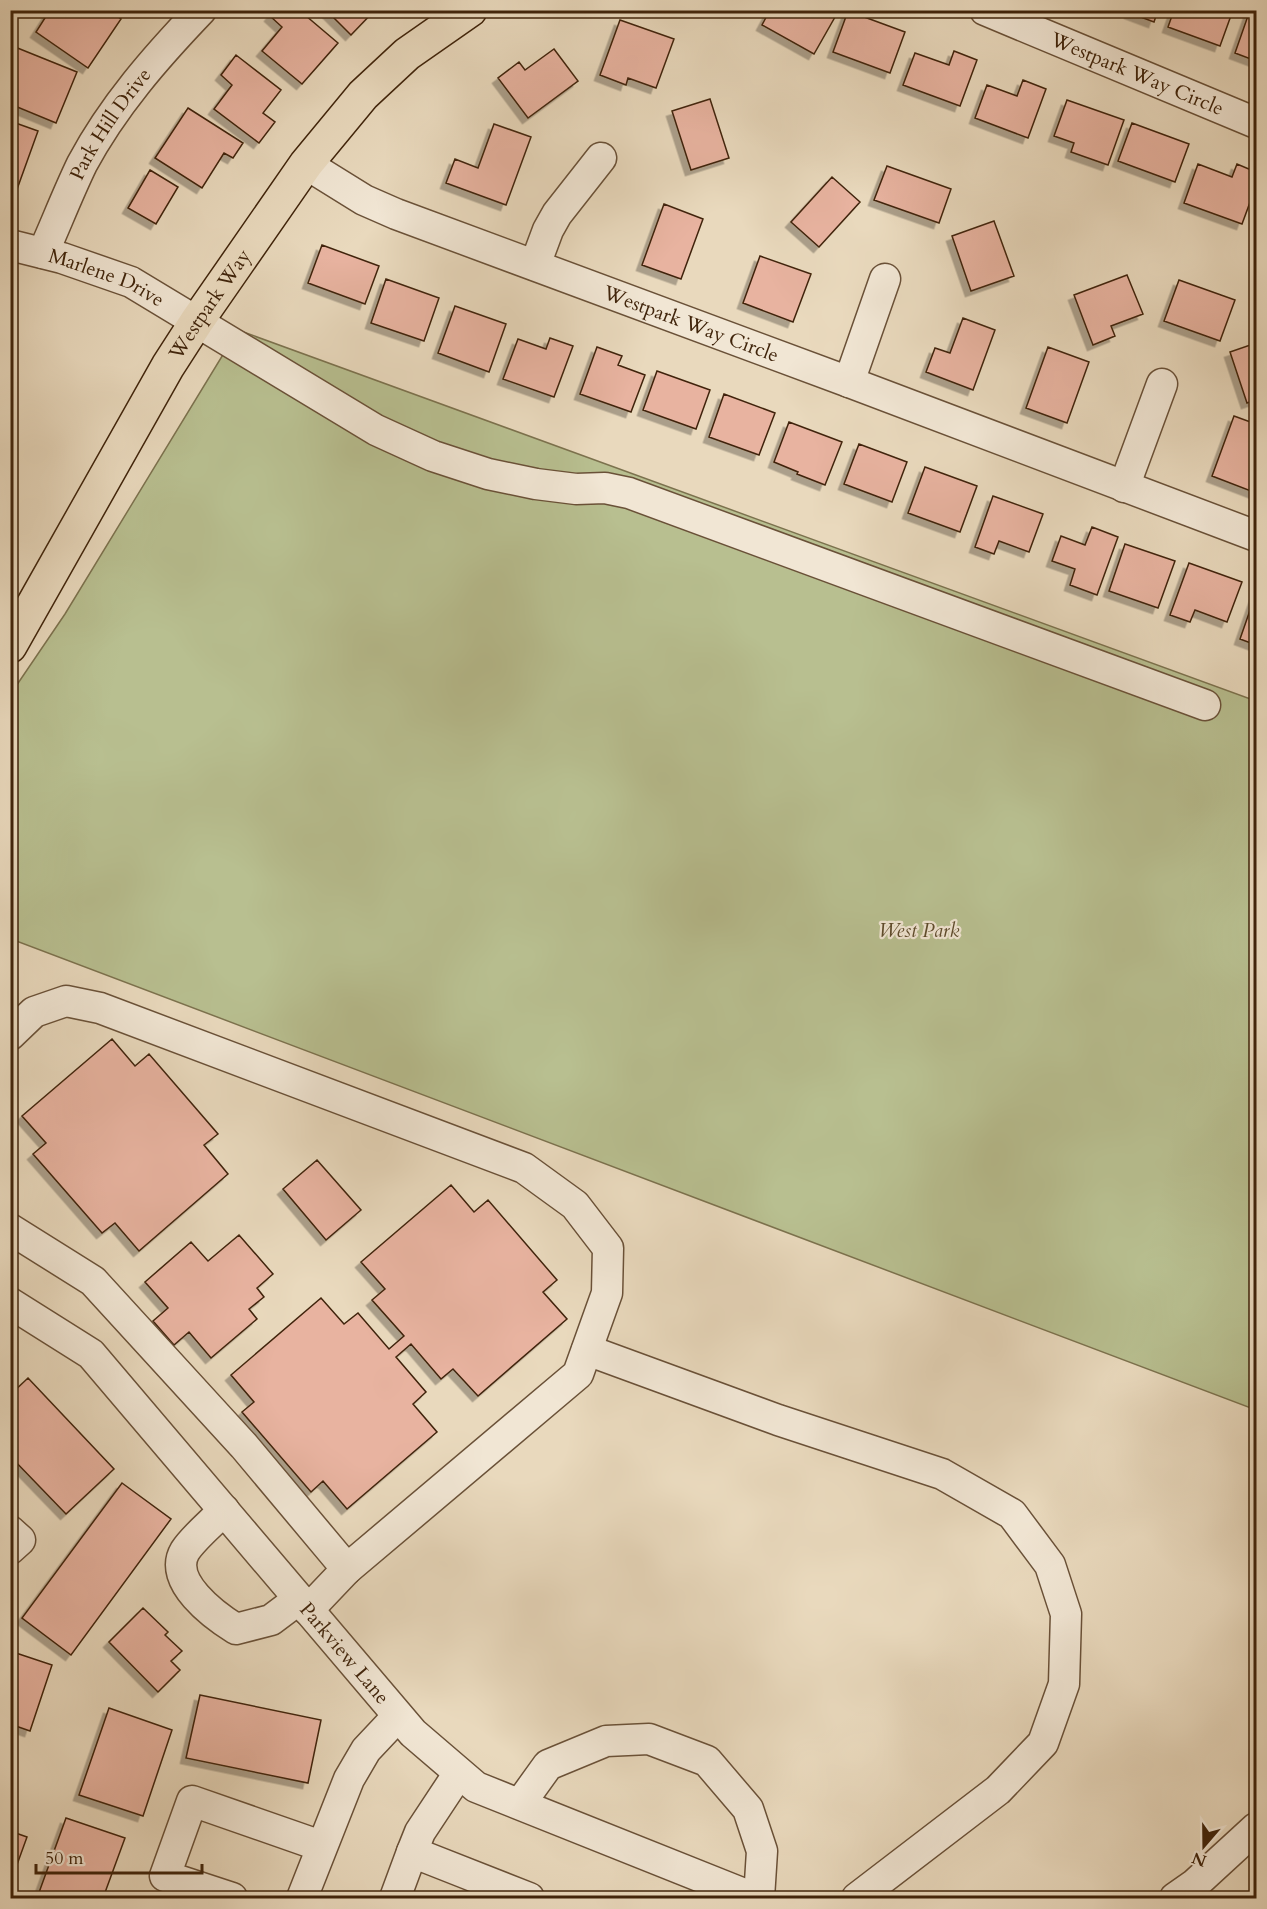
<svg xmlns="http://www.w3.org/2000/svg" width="1267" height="1909" font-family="Cardo,serif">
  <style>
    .green { fill: #b8bf90; stroke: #7c724e; stroke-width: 1.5 }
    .building { fill: #e8b3a0; stroke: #40240b; stroke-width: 1.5; filter: url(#shadow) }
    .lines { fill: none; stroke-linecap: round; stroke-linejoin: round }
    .minor-casing { stroke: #6a5138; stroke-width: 33 }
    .major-casing { stroke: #40240b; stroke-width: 36 }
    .minor { stroke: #f1e6d4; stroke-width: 30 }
    .major { stroke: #e9d9bd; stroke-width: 33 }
    .labels { text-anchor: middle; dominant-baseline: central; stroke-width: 4.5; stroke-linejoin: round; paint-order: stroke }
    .street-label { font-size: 20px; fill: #40240b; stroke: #f1e6d4 }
    .park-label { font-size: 20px; font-style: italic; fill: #5e4b2c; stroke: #f1e6d4 }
  </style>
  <defs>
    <filter id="shadow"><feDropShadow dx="-5.5" dy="5.5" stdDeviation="0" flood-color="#0004"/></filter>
  </defs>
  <rect width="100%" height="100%" fill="#e9d9bd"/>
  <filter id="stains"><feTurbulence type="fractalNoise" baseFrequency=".00333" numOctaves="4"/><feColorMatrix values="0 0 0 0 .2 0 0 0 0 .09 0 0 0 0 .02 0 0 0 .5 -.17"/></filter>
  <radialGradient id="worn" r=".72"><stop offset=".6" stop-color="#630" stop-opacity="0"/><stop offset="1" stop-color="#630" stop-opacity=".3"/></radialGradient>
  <path class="green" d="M 238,330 L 1256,701 L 1256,1410 L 11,939 L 10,695 L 65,614 Z"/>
  <path class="building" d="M 50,10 L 108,10 L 121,19 L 88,68 L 36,32 Z
    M 275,10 L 299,10 L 338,43 L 302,84 L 262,51 L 282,27 L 270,16 Z
    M 326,10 L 373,10 L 374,11 L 351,35 Z
    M 770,10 L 839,10 L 814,54 L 762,25 Z
    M 1131,10 L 1158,10 L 1154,22 L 1130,13 Z
    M 1174,10 L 1233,10 L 1220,46 L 1168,27 Z
    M 1250,10 L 1256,10 L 1256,61 L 1235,53 Z
    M 848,11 L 905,32 L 890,73 L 833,52 Z
    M 620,20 L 674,39 L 656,88 L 628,78 L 626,85 L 600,75 Z
    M 15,47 L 77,72 L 56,123 L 10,104 L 10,59 Z
    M 554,49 L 578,81 L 528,118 L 498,78 L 519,62 L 525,70 Z
    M 954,51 L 977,60 L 960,106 L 903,85 L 915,53 L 949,65 Z
    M 236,55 L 281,90 L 263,113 L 275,122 L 259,143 L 214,109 L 232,85 L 221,75 Z
    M 1023,80 L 1046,89 L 1028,138 L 975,118 L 987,85 L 1017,96 Z
    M 710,99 L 729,158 L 691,170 L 672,111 Z
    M 1067,100 L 1124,120 L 1108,165 L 1071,152 L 1074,143 L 1054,136 Z
    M 188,108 L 243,143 L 233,158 L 224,153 L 202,188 L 155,158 Z
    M 10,121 L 38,131 L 16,192 L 10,190 Z
    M 1132,123 L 1189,144 L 1175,182 L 1118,161 Z
    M 494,124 L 531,137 L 506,205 L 446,183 L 455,159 L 478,168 Z
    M 1198,164 L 1232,177 L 1237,164 L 1256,172 L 1256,186 L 1242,224 L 1184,203 Z
    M 887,166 L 951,189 L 939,223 L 874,200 Z
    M 150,170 L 178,187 L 156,224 L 128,208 Z
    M 832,177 L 860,202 L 819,247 L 791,222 Z
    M 664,204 L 703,219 L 681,279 L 642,265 Z
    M 994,221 L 1014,276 L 971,291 L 952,236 Z
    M 322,245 L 379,266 L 365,304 L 308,283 Z
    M 760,256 L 811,274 L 793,322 L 743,303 Z
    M 1127,275 L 1143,314 L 1111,326 L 1115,336 L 1093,345 L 1074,295 Z
    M 386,279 L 439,298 L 424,341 L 371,323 Z
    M 1179,280 L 1235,300 L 1220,341 L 1164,321 Z
    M 455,306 L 506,324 L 489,372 L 438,353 Z
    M 963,318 L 995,330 L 973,390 L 926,372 L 935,348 L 950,353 Z
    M 550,338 L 573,346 L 554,397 L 503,379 L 518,339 L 546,349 Z
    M 1256,343 L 1256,400 L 1247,403 L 1230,352 Z
    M 597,347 L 622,356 L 618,365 L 645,375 L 631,412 L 580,394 Z
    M 1048,347 L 1089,362 L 1067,423 L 1026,408 Z
    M 657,371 L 710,390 L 696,429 L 643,410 Z
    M 724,394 L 775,413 L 759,455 L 709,437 Z
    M 1234,416 L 1256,424 L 1256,493 L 1212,476 Z
    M 789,422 L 842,442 L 825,485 L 797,474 L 798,472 L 774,462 Z
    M 859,444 L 907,462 L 892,502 L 844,484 Z
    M 925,467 L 977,486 L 960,532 L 908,513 Z
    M 993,496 L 1043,514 L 1029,552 L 999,541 L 994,554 L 975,547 Z
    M 1092,527 L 1118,537 L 1097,595 L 1070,585 L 1075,569 L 1052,561 L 1061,536 L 1085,545 Z
    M 1125,544 L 1175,561 L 1158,608 L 1109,591 Z
    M 1189,563 L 1242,582 L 1227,622 L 1195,610 L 1190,622 L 1170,615 Z
    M 1256,593 L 1256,645 L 1240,639 Z
    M 112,1039 L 135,1066 L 149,1054 L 218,1134 L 204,1145 L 228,1174 L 139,1251 L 115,1223 L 102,1233 L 33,1154 L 46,1143 L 22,1116 Z
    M 317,1160 L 361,1210 L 326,1240 L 283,1189 Z
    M 451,1185 L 474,1212 L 488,1200 L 557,1280 L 543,1292 L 567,1319 L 478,1396 L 453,1369 L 441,1379 L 411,1344 L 396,1357 L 426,1392 L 413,1404 L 437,1432 L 347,1509 L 323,1481 L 311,1492 L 242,1412 L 254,1402 L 231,1375 L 321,1298 L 344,1324 L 358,1313 L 389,1349 L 404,1336 L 372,1300 L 385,1289 L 361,1262 Z
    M 239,1235 L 273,1274 L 257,1288 L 264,1297 L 249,1309 L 257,1319 L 211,1358 L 189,1332 L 174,1345 L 153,1321 L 168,1308 L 145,1282 L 191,1242 L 208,1261 Z
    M 28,1378 L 114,1469 L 66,1514 L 10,1456 L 10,1395 Z
    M 122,1483 L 171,1519 L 71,1655 L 22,1618 Z
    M 143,1608 L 168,1632 L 165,1635 L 182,1651 L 171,1661 L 180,1670 L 158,1692 L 109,1642 Z
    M 10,1651 L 52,1665 L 30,1731 L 10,1724 Z
    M 200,1695 L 321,1720 L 308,1783 L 186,1758 Z
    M 109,1708 L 172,1730 L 143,1816 L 79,1795 Z
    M 66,1818 L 125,1838 L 103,1898 L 37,1898 Z
    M 10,1831 L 27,1837 L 10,1884 Z"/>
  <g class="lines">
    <g class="minor-casing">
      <g id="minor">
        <path id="s1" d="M 985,10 L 1256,123"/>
        <path id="s2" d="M 306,164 L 364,200 L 396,214 L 849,382 L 1256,536"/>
        <path id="s3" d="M 10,245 L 62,258 L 131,282 L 376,430 L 433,456 L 488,474 L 536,484 L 576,489 L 605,488 L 629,493 L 1205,705"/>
        <path id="s4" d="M 43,253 C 56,224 68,193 82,164 C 113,106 156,57 201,10"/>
        <path d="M 535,265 L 548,230 L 557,214 L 601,158"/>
        <path d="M 849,382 L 885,279"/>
        <path d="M 1124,487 L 1162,384"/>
        <path d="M 10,1035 L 34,1012 L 66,1001 L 100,1008 L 524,1168 L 575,1205 L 608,1248 L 607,1293 L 578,1374 L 347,1569 L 308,1610"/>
        <path d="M 10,1229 L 93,1281 L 244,1446 L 347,1569"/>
        <path id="s5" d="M 10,1303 L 91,1354 L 413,1733 L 476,1787 L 754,1898"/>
        <path d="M 587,1350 L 778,1420 L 942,1474 L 1012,1514 L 1050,1565 L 1066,1614 L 1064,1684 L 1043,1743 L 998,1790 L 857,1898"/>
        <path d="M 224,1510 C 213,1522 194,1537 185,1551 C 167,1581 215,1616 236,1629 L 271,1620 L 299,1599"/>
        <path d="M 10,1531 L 20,1540 L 10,1549"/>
        <path d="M 520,1804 L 548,1765 L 606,1741 L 649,1739 L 707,1761 L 748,1809 L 762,1851 L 759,1898"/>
        <path d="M 412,1852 L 420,1832 L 459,1773"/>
        <path d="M 232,1898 L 165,1876 L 192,1801 L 321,1846"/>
        <path d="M 302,1898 L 349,1779 L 366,1750 L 398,1716"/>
        <path d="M 395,1898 L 412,1852 L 529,1898"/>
        <path d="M 1175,1898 L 1195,1884 L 1256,1828"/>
      </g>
    </g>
    <g class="major-casing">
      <g id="major">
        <path id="s6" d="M 10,646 L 168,366 L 197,321 L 306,164 L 363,95 L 407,54 L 470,10"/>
      </g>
    </g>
    <use href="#minor" class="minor"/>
    <use href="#major" class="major"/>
  </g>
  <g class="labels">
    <g class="street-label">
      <text stroke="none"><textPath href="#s1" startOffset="165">Westpark Way Circle</textPath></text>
      <text stroke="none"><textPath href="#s4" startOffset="146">Park Hill Drive</textPath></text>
      <text stroke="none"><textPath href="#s3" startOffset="102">Marlene Drive</textPath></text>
      <text stroke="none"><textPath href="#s6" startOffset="396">Westpark Way</textPath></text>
      <text stroke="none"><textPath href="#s2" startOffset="418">Westpark Way Circle</textPath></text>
      <text stroke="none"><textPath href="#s5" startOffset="488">Parkview Lane</textPath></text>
    </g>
    <g class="park-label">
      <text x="919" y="930">West Park</text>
    </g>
  </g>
  <rect width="1267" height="1909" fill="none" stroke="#e9d9bd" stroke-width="36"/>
  <rect x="12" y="12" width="1243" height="1885" fill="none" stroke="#40240b" stroke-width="3"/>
  <rect x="18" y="18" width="1231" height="1873" fill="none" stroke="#40240b" stroke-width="1.5"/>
  <g transform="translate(1204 1846) rotate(200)" stroke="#f1e6d4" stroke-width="4.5" paint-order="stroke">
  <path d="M0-4.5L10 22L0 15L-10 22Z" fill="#40240b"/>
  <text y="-9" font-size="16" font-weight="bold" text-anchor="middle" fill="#40240b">N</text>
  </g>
  <path d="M36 1864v9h166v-9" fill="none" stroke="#40240b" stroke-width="3"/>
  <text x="45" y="1864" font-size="18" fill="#40240b" stroke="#f1e6d4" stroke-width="4.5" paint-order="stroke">50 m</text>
  <rect width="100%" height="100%" filter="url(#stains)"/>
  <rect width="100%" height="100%" fill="url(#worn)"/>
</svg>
